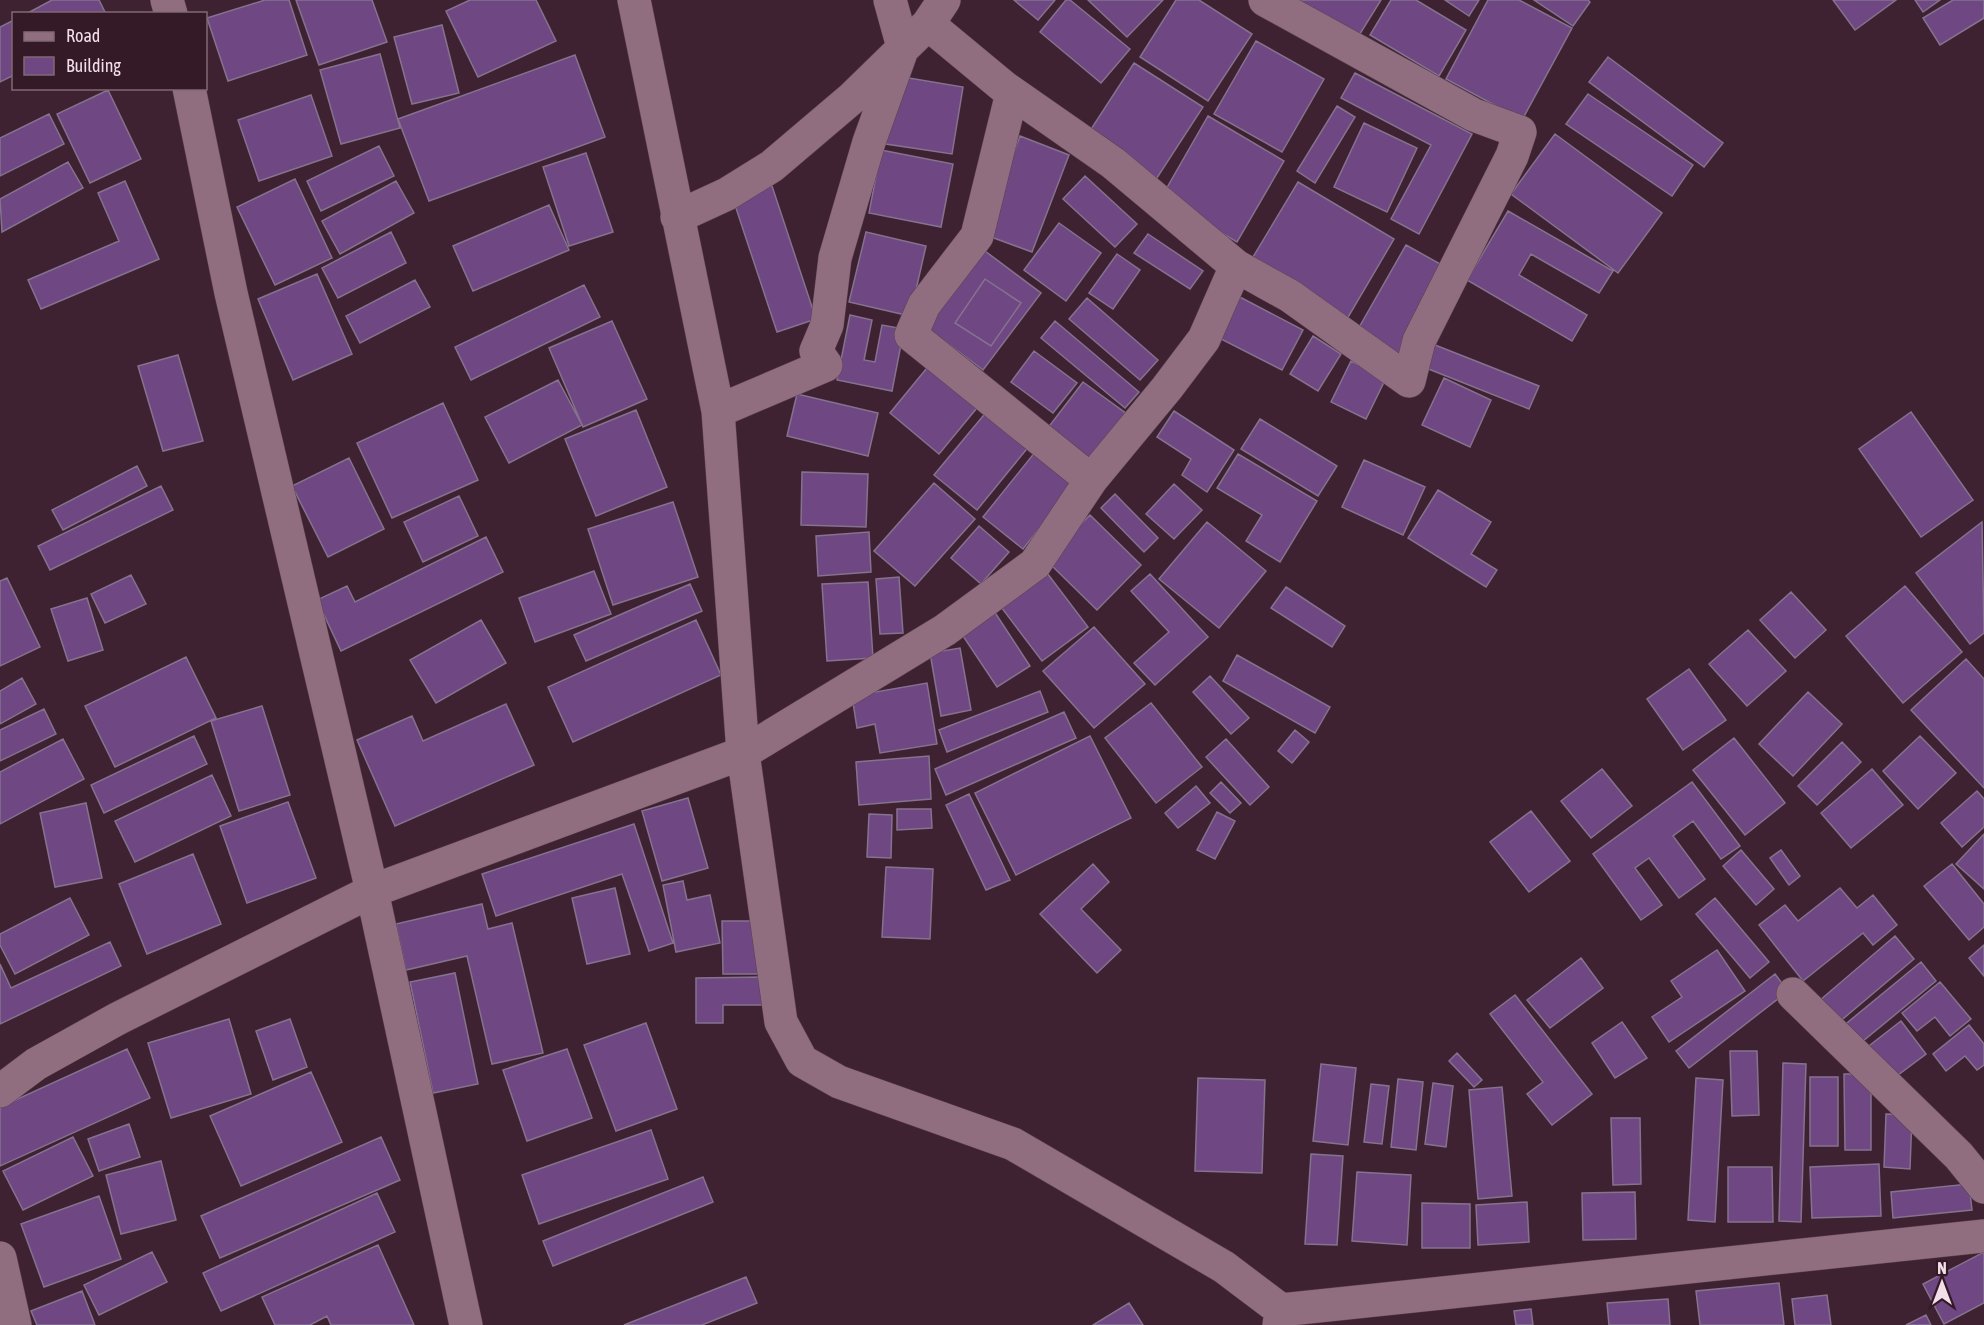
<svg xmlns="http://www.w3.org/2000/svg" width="1984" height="1325" font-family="'Asap Condensed',sans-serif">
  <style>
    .building { fill: #6f4782; stroke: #85728f; stroke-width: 1.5; fill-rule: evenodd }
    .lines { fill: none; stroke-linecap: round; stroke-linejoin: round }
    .minor-casing { stroke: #5b414f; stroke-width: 34 }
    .minor { stroke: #906e7f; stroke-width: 33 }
  </style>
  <rect width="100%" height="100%" fill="#3f2231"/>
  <path class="building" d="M 52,0 L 99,0 L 106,14 L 26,14 Z
    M 265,0 L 289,0 L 307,55 L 228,81 L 207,18 Z
    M 296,0 L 372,0 L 387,42 L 319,65 Z
    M 470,0 L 536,0 L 556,41 L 478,77 L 446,11 Z
    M 1014,0 L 1055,0 L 1038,20 Z
    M 1066,0 L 1070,0 L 1130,49 L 1101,83 L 1040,32 Z
    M 1088,0 L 1163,0 L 1127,37 Z
    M 1176,0 L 1199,0 L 1252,34 L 1208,101 L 1140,57 Z
    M 1298,0 L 1381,0 L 1358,37 Z
    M 1391,0 L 1416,0 L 1466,30 L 1439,76 L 1370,35 Z
    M 1445,0 L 1479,0 L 1469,16 Z
    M 1488,0 L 1519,0 L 1572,28 L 1522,120 L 1446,79 Z
    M 1534,0 L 1588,0 L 1590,2 L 1573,26 Z
    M 1833,0 L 1896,0 L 1855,30 Z
    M 1915,0 L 1940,0 L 1923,12 Z
    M 1953,0 L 1984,0 L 1984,18 L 1940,45 L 1923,18 Z
    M 14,20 L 14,75 L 0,82 L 0,27 Z
    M 442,25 L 459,93 L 412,104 L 394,37 Z
    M 1256,41 L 1324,79 L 1282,152 L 1214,114 Z
    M 380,54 L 400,128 L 341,144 L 320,70 Z
    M 575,55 L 605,137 L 429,201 L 398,119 Z
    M 1608,57 L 1723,143 L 1704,167 L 1589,82 Z
    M 1134,63 L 1203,107 L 1153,184 L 1084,140 Z
    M 1355,73 L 1472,134 L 1419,234 L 1391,219 L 1431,145 L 1341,98 Z
    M 897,76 L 963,87 L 952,154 L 886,144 Z
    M 108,90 L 141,159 L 90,183 L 57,114 Z
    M 1588,94 L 1693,165 L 1672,196 L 1566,124 Z
    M 311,95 L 332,156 L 259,181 L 238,120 Z
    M 1337,106 L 1355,117 L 1315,183 L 1297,171 Z
    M 49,114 L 64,144 L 0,176 L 0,138 Z
    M 1208,116 L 1284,161 L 1237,242 L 1161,198 Z
    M 1364,123 L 1417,148 L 1387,212 L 1334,187 Z
    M 1555,134 L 1662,213 L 1618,273 L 1511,194 Z
    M 1020,136 L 1069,155 L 1032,252 L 983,234 Z
    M 379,146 L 394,176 L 321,211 L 307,181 Z
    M 881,150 L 953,164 L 941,227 L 869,213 Z
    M 586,153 L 613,232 L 569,246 L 543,167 Z
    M 68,162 L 83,188 L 2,232 L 0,199 Z
    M 1085,176 L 1137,224 L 1115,247 L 1063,199 Z
    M 295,179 L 332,258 L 275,285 L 237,207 Z
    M 125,181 L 159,259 L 41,309 L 28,280 L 119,241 L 98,193 Z
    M 396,181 L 414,213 L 340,254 L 322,221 Z
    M 1298,182 L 1394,239 L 1347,319 L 1250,262 Z
    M 772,186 L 816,319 L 777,332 L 733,199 Z
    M 549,205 L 569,250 L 473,291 L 453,246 Z
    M 1508,211 L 1613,271 L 1599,293 L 1531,254 L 1519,275 L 1587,315 L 1572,341 L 1467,280 Z
    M 1059,223 L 1101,253 L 1066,301 L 1024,270 Z
    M 391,232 L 406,263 L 338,298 L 322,268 Z
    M 866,232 L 926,246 L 910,316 L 849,302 Z
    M 1148,234 L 1203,271 L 1190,289 L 1134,253 Z
    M 1406,245 L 1451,270 L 1402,357 L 1357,331 Z
    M 981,248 L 1041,293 L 983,370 L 922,324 ZM 985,279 L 1021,303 L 991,346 L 955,323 Z
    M 1117,254 L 1140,270 L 1113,309 L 1089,293 Z
    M 317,274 L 352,354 L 293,380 L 258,299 Z
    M 985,279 L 1021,303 L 991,346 L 955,323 Z
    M 415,280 L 430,307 L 360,343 L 346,316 Z
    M 584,285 L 600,317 L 471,380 L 455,347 Z
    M 1236,295 L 1303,330 L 1282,370 L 1215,336 Z
    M 1087,298 L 1158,360 L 1140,380 L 1069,319 Z
    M 850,315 L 872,320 L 864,360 L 875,362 L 882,325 L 904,329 L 892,391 L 837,380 Z
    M 612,321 L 647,399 L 583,427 L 549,348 Z
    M 1055,321 L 1139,392 L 1125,408 L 1041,338 Z
    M 1313,336 L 1341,354 L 1318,391 L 1290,374 Z
    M 1430,343 L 1539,386 L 1529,409 L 1421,366 Z
    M 1034,351 L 1077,383 L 1053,413 L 1011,382 Z
    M 178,355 L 203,441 L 163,451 L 138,366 Z
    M 1351,361 L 1386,378 L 1366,419 L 1331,402 Z
    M 931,363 L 981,403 L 939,454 L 890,413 Z
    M 1444,378 L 1491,400 L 1470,447 L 1422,425 Z
    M 558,380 L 582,425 L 509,463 L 485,417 Z
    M 1083,382 L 1127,414 L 1091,461 L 1047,429 Z
    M 797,394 L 878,413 L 868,456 L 787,436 Z
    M 443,403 L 478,480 L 392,518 L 357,443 Z
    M 636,410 L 667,487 L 596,516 L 565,439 Z
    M 988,410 L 1030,445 L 977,510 L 934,475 Z
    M 1174,411 L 1234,450 L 1207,492 L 1182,475 L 1191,459 L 1157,437 Z
    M 1911,412 L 1973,500 L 1921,537 L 1859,449 Z
    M 1260,419 L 1337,466 L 1318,496 L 1241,449 Z
    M 1036,451 L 1076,482 L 1023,549 L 983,517 Z
    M 1238,454 L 1317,501 L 1280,562 L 1246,541 L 1262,515 L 1217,488 Z
    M 349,458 L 384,529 L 328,557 L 292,486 Z
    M 1364,460 L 1425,487 L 1403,535 L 1342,507 Z
    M 137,466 L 147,486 L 63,530 L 52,510 Z
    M 802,472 L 868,474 L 866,527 L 801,525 Z
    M 934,483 L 975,519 L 915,586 L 874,551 Z
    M 1174,484 L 1202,510 L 1174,539 L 1146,514 Z
    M 161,486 L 173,510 L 50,570 L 38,546 Z
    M 1438,490 L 1491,522 L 1471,554 L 1497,570 L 1486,587 L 1408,538 Z
    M 1115,494 L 1158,538 L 1144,552 L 1101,508 Z
    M 459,496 L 478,536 L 423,562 L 404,522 Z
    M 673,502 L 698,577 L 613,605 L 588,529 Z
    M 1090,515 L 1141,565 L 1097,610 L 1045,559 Z
    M 1207,522 L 1266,571 L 1219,628 L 1159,579 Z
    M 1982,522 L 1984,633 L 1970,644 L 1916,573 Z
    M 979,526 L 1009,552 L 981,584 L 951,558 Z
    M 869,532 L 871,572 L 818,576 L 816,536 Z
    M 486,537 L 503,572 L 341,651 L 317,600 L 347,586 L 355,602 Z
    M 1044,569 L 1088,627 L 1042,661 L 998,603 Z
    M 594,571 L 611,614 L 535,642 L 519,598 Z
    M 1150,574 L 1208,637 L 1155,685 L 1134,663 L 1169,632 L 1131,591 Z
    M 131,575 L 146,604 L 105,623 L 91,594 Z
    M 899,577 L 903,633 L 880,634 L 876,579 Z
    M 7,578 L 40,647 L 0,666 L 0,581 Z
    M 868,582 L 873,658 L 827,661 L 822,584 Z
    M 690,584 L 702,611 L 586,661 L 574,635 Z
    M 1905,586 L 1962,652 L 1903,703 L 1846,636 Z
    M 1286,587 L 1345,626 L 1332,647 L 1271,608 Z
    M 1791,592 L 1826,630 L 1795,658 L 1760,620 Z
    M 87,598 L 103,650 L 68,661 L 51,609 Z
    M 990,605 L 1030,666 L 997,687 L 957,627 Z
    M 481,620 L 506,663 L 436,703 L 410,660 Z
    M 696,620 L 721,675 L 573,742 L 548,687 Z
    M 1094,627 L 1145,684 L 1094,728 L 1043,671 Z
    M 1748,630 L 1786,671 L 1747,706 L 1709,664 Z
    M 960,648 L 971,710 L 941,716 L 930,653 Z
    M 1237,655 L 1330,707 L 1315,733 L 1223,681 Z
    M 186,657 L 216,718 L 115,767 L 85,706 Z
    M 1966,659 L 1984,679 L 1984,788 L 1911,710 Z
    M 1689,669 L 1726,720 L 1683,750 L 1647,699 Z
    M 1210,676 L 1249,718 L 1231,734 L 1193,692 Z
    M 22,678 L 36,704 L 0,724 L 0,691 Z
    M 927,683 L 937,744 L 880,753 L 875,724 L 857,728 L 852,696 Z
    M 1040,691 L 1048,712 L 947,752 L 939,730 Z
    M 1808,692 L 1842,724 L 1793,776 L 1759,744 Z
    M 1151,703 L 1202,767 L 1156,803 L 1105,738 Z
    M 506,704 L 534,765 L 395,826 L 357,740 L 412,716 L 423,741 Z
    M 262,706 L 290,795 L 239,811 L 211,721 Z
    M 44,709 L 56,734 L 0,761 L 0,730 Z
    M 1064,712 L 1076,738 L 946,795 L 935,769 Z
    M 1295,730 L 1309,742 L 1292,763 L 1278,751 Z
    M 194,736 L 207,764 L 104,813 L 91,785 Z
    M 1090,736 L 1131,818 L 1016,875 L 975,793 Z
    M 1920,736 L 1956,773 L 1918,809 L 1883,771 Z
    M 1734,738 L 1785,803 L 1745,835 L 1693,770 Z
    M 63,739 L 84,779 L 0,824 L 0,772 Z
    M 1226,739 L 1269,787 L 1250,805 L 1206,757 Z
    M 1842,742 L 1861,762 L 1817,805 L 1798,786 Z
    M 929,756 L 931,799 L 859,805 L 856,762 Z
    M 1602,769 L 1632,806 L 1591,838 L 1561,801 Z
    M 1872,769 L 1903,805 L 1851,848 L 1821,813 Z
    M 212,775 L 231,816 L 135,862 L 115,821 Z
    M 1221,782 L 1241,803 L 1230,813 L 1210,793 Z
    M 1692,782 L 1740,846 L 1721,859 L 1693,821 L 1673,836 L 1705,879 L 1679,898 L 1649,858 L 1635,868 L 1662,905 L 1641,920 L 1593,854 Z
    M 1196,786 L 1210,803 L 1178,828 L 1165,813 Z
    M 1977,791 L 1984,799 L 1984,827 L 1962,847 L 1941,823 Z
    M 969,794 L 1010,880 L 986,890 L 946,805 Z
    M 688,798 L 708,868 L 662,881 L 642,811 Z
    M 288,802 L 316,878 L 247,903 L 220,826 Z
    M 86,803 L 102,878 L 55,887 L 40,813 Z
    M 897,809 L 931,809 L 932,828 L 897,830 Z
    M 1531,811 L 1570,861 L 1529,892 L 1490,842 Z
    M 1217,812 L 1235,821 L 1215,859 L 1197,850 Z
    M 869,814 L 892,815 L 891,858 L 867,857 Z
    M 634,824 L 673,943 L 649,951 L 622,874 L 496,916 L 482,874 Z
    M 1984,834 L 1984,889 L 1956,864 Z
    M 1741,850 L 1774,889 L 1756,905 L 1723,866 Z
    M 1781,850 L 1800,876 L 1789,885 L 1770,858 Z
    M 193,854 L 221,924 L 147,954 L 119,884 Z
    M 1093,864 L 1109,882 L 1081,909 L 1121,950 L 1097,973 L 1040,914 Z
    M 1952,864 L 1984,904 L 1984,927 L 1969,940 L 1924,886 Z
    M 886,867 L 933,869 L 930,939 L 882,937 Z
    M 683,881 L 687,900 L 710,895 L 720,943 L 676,952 L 663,885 Z
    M 615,888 L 630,954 L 587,964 L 572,898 Z
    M 1840,888 L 1857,908 L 1873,895 L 1897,925 L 1873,945 L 1863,933 L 1803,981 L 1759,925 L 1785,905 L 1798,921 Z
    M 70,898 L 89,935 L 15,974 L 0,945 L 0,934 Z
    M 1715,898 L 1769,962 L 1750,978 L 1696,914 Z
    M 482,904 L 488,929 L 512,923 L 543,1053 L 492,1064 L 467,956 L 406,970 L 396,924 Z
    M 722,921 L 765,921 L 766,974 L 723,974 Z
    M 1895,936 L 1914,959 L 1838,1023 L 1819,1001 Z
    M 110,942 L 121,966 L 0,1024 L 0,964 L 11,988 Z
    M 1984,945 L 1984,976 L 1969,958 Z
    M 1717,950 L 1745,991 L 1669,1042 L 1652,1017 L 1682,997 L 1671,981 Z
    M 1581,958 L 1603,988 L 1550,1028 L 1527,1000 Z
    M 1921,962 L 1936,981 L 1857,1046 L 1842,1027 Z
    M 455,973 L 478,1084 L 433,1093 L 410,982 Z
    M 1775,974 L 1788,991 L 1689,1068 L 1676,1051 Z
    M 764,977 L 764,1005 L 723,1005 L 723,1023 L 696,1023 L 696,978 Z
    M 1940,982 L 1971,1019 L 1950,1036 L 1935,1017 L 1917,1031 L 1902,1013 Z
    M 1515,995 L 1592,1094 L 1552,1125 L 1527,1094 L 1543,1082 L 1490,1014 Z
    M 229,1019 L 251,1094 L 171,1118 L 148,1043 Z
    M 290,1019 L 307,1067 L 273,1080 L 256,1031 Z
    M 1901,1021 L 1926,1054 L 1894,1078 L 1869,1046 Z
    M 1622,1022 L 1647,1058 L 1615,1078 L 1592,1043 Z
    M 646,1023 L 677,1109 L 616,1131 L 584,1045 Z
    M 1969,1025 L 1984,1044 L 1984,1065 L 1977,1070 L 1965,1056 L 1946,1071 L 1933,1054 Z
    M 127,1049 L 150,1098 L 0,1166 L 0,1107 Z
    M 567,1049 L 592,1118 L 527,1141 L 503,1070 Z
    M 1730,1051 L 1757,1051 L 1759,1115 L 1732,1116 Z
    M 1457,1053 L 1482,1080 L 1474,1087 L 1449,1061 Z
    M 1783,1063 L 1806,1064 L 1801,1222 L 1779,1221 Z
    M 1321,1064 L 1356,1068 L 1348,1145 L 1313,1141 Z
    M 311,1072 L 342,1142 L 241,1186 L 210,1116 Z
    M 1844,1074 L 1871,1074 L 1871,1150 L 1845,1150 Z
    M 1810,1077 L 1838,1077 L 1838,1146 L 1810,1146 Z
    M 1198,1078 L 1265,1080 L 1262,1173 L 1195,1171 Z
    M 1696,1078 L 1723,1080 L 1715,1222 L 1688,1220 Z
    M 1398,1079 L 1423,1082 L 1416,1150 L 1391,1147 Z
    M 1433,1083 L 1453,1086 L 1446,1147 L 1425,1144 Z
    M 1371,1084 L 1389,1086 L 1382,1144 L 1364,1142 Z
    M 1502,1087 L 1512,1196 L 1478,1199 L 1469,1090 Z
    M 1886,1114 L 1912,1115 L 1910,1169 L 1884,1167 Z
    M 1611,1118 L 1640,1118 L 1641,1184 L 1613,1185 Z
    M 129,1124 L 140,1157 L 99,1171 L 88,1139 Z
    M 651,1130 L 668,1179 L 539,1224 L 522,1175 Z
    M 73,1137 L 93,1176 L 23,1210 L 3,1171 Z
    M 381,1137 L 400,1180 L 220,1258 L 201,1216 Z
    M 1311,1154 L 1343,1156 L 1337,1245 L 1305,1244 Z
    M 161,1161 L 176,1220 L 121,1234 L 106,1175 Z
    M 1879,1164 L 1881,1216 L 1812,1218 L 1810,1167 Z
    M 1728,1167 L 1772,1167 L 1773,1222 L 1728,1222 Z
    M 1357,1172 L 1411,1175 L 1407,1245 L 1352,1241 Z
    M 703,1177 L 713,1202 L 553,1266 L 543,1241 Z
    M 1969,1184 L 1972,1210 L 1893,1218 L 1891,1192 Z
    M 1635,1192 L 1636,1239 L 1583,1240 L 1582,1193 Z
    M 377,1193 L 395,1232 L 221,1311 L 203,1273 Z
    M 99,1196 L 121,1259 L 44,1287 L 21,1224 Z
    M 1527,1202 L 1529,1242 L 1478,1245 L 1476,1205 Z
    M 1422,1203 L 1470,1204 L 1470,1248 L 1422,1248 Z
    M 378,1245 L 414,1325 L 331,1325 L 327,1316 L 310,1325 L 275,1325 L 262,1297 Z
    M 152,1252 L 167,1282 L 99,1315 L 84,1285 Z
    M 1984,1252 L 1984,1303 L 1944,1324 L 1923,1284 Z
    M 746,1277 L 757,1303 L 702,1325 L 624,1325 Z
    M 1779,1283 L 1784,1325 L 1700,1325 L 1696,1291 Z
    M 82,1291 L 95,1325 L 37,1325 L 31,1311 Z
    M 1827,1295 L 1831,1325 L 1795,1325 L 1792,1299 Z
    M 1668,1299 L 1670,1325 L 1609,1325 L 1607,1303 Z
    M 1129,1303 L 1143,1325 L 1093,1325 Z
    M 1531,1309 L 1533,1325 L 1516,1325 L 1514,1311 Z
    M 1926,1315 L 1931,1325 L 1906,1325 Z"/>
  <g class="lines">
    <g class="minor-casing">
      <path id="minor" d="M 167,0 L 171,14
        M 634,0 L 718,411 L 743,753 L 781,1022 L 802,1061 L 839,1082 L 1013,1144 L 1224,1267 L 1281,1310 L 1279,1325
        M 928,24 L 1004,87 L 1113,163 L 1236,266 L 1290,296 L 1409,381 L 1419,341 L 1512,156 L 1520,132 L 1474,115 L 1265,0
        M 189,88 L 231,293 L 372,891 L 466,1325
        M 1012,93 L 977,236 L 924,305 L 911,335 L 1091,480
        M 677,217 L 727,194 L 772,166 L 852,98 L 928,24 L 944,0
        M 718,411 L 826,365 L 816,351 L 827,325 L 835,258 L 869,142 L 903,47 L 890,0
        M 1793,994 L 1959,1156 L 1984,1187
        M 0,1091 L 36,1064 L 117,1019 L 372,891 L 743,753 L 945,630 L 1035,564 L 1091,480 L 1167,388 L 1204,339 L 1236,266
        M 0,1258 L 15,1325
        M 1281,1310 L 1984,1236"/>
    </g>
    <use href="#minor" class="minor"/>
  </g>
  <rect x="12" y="12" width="195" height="78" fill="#341927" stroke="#806874" stroke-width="1.5"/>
  <rect x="24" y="32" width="30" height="9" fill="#906e7f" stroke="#806874" stroke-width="1.5"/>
  <text x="66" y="42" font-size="18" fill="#f3dfe8">Road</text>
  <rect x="24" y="57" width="30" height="18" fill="#6f4782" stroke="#806874" stroke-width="1.5"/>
  <text x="66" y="72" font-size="18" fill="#f3dfe8">Building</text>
  <g transform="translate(1942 1283)" stroke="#341927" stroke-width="4.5" paint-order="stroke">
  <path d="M0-4.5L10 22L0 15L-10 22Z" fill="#f3dfe8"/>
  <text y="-9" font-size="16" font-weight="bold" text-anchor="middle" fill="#f3dfe8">N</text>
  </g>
</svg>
